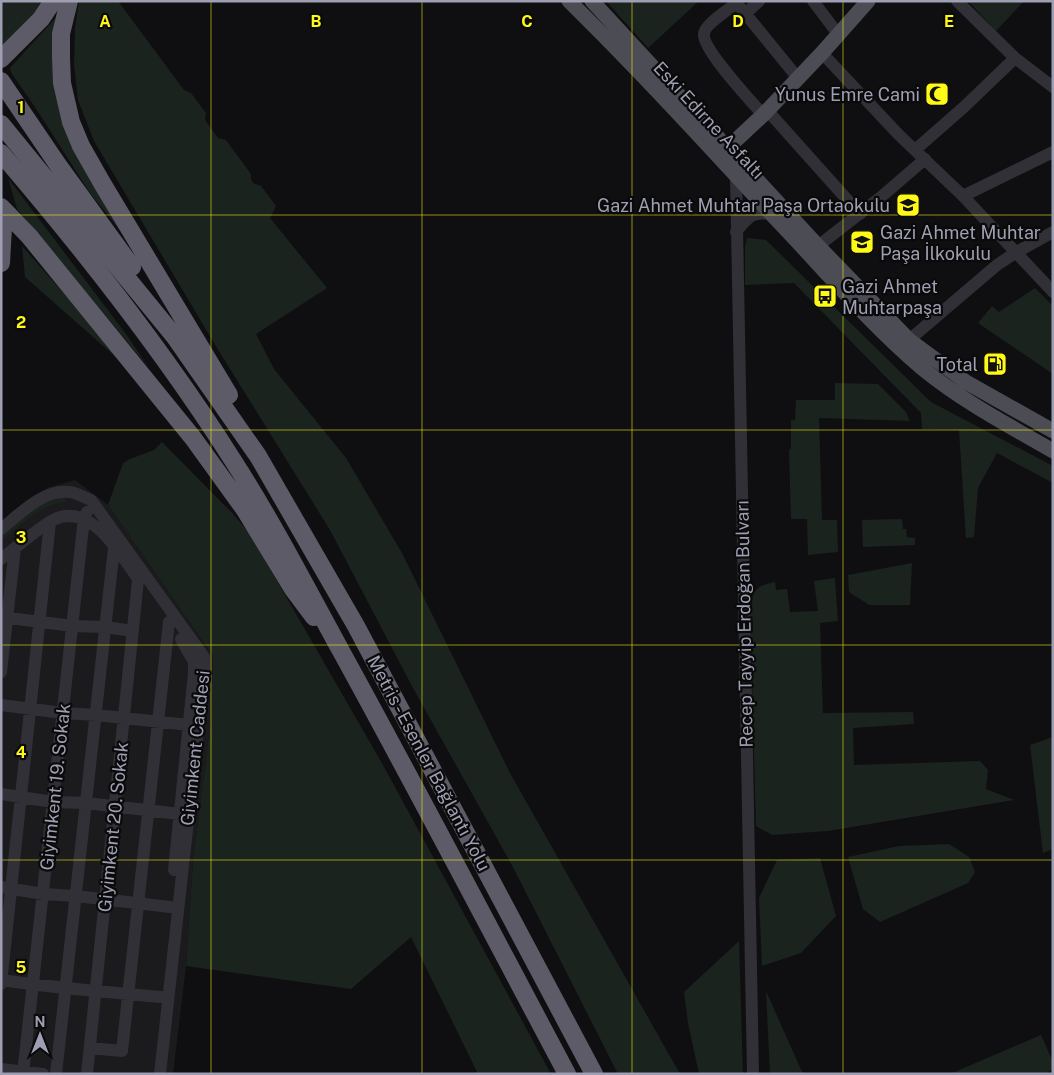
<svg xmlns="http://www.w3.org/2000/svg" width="1054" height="1075" font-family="'Public Sans',sans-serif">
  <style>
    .built { fill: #1b1b1e }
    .green { fill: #1b231e }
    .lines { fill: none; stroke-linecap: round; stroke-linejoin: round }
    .minor { stroke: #313036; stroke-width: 12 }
    .major { stroke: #4c4c55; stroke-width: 15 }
    .highway { stroke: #5c5b67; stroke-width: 18 }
    .grid { fill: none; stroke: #fff918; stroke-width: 1; stroke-opacity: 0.55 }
    .labels { text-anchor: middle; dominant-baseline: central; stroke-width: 4.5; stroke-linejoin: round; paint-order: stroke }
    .poi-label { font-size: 18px; fill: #9f9fb3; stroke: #0a0a0b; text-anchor: end }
    .street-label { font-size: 18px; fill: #9f9fb3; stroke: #0a0a0b }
    .grid-label { font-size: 16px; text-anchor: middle; font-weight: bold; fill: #fff918; stroke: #0a0a0b; stroke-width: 4.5; stroke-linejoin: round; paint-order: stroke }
  </style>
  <rect width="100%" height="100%" fill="#0f0f11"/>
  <path class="built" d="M 75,480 L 108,505 L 213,656 L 211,719 L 193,861 L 186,966 L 173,1074 L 1,1074 L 1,522 L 47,488 Z"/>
  <path class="green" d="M 9,1 L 43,1 L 31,18 L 1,47 L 1,2 Z
    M 79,1 L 118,1 L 184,90 L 191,93 L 206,113 L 205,120 L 218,138 L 226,140 L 251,174 L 251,179 L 253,183 L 261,186 L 276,206 L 270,218 L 327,288 L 256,334 L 274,369 L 346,458 L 402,553 L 510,773 L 680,1074 L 618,1074 L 514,869 L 413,688 L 330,530 L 217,348 L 94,141 L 78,100 L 74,64 L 75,28 Z
    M 606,1 L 699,1 L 648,48 Z
    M 968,1 L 1024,1 L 996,31 Z
    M 59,14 L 52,45 L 53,70 L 124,235 L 90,193 L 35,107 L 12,74 L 10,68 Z
    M 8,178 L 126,334 L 149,368 L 17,209 Z
    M 747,238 L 766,240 L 931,402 L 1053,466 L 1053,483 L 997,453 L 978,488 L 974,537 L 966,538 L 959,430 L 922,429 L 921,413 L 794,283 L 745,285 L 745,246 Z
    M 22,246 L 135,374 L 25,277 Z
    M 1035,288 L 1053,306 L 1053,374 L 978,323 L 992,306 L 999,312 Z
    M 835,383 L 878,384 L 906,412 L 910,421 L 819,418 L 822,520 L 837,520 L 838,552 L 808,555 L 807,519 L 791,519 L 789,450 L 791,448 L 791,420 L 795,420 L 796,400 L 835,400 Z
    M 162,442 L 233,514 L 250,534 L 383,765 L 551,1074 L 478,1074 L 411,937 L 351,989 L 186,966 L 193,861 L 211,719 L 213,656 L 108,505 L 123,463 L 130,459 L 154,450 Z
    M 63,495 L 67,502 C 41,503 21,525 1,541 L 1,534 L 44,501 Z
    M 902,519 L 903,529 L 906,529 L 907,537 L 915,538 L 915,545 L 863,547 L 862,520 Z
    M 912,563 L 910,605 L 869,605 L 849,592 L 848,575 Z
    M 835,578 L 838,621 L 820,623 L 823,713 L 913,712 L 914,724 L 853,728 L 854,765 L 980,761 L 988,770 L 986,789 L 1014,800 L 828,831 L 772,835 L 756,826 L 750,602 C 756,587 760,585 775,582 L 776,590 L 787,589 L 790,612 L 818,611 L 814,581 Z
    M 1053,737 L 1053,849 L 1043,853 L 1030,745 Z
    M 949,844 L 969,857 L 975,872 L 968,883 L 880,922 L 863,909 L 848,857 L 899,846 Z
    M 820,858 L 836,916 L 801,953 L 762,966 L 759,898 L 777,860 Z
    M 739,941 L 743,1074 L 699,1074 L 688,1023 L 684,992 Z
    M 766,991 L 803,1074 L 770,1074 Z
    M 1041,1035 L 1053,1062 L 1053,1069 L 1045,1074 L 950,1074 Z"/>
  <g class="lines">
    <path class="minor" d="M 735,1 L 797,77
      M 813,1 L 838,34
      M 957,1 L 1015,58 L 1053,87
      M 737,3 C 729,9 704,25 704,34 C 702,49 752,102 763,115
      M 745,14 L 759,1
      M 822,53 L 898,134 L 963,196 L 1053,292
      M 767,110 L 860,214
      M 915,150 L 964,107 L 1015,58
      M 736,175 L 753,1074
      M 963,196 L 1053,152
      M 736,232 C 748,217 753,210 773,215
      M 818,246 L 881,197 L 925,159
      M 909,340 L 997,265 L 1015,253 L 1053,232
      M 1,529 C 20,514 43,489 69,492 C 76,492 84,498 91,500 L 204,657 L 204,676 L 160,1074
      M 1,559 C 16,548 38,528 53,520 C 91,500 121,556 139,580
      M 1,617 L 73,626 L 105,627 L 133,631
      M 1,672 L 15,548
      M 1,705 L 63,713 L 96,715 L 189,725
      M 1,794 L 53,802 L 86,803 L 180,814
      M 174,870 L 194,673 L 194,662 L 181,639
      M 1,887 L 43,894 L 76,896 L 170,907
      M 1,980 C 54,988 108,992 161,997
      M 1,984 L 50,522
      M 90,1048 L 122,1051 L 169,622
      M 1,1069 L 43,1074
      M 23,1074 L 84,518 L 87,512
      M 56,1074 L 114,548
      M 87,1074 L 138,580"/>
    <path class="major" d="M 569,1 C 641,72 709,146 777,220 C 825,270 869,323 922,368 C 962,401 1008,425 1053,451
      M 592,1 L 818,246 L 909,340 L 966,382 L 1053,431
      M 720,155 L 763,115 L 822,53 L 868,1"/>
    <path class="highway" d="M 69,1 L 61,34 L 61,58 L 62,83 L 71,122 L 81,146 L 102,183 L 229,395
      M 1,59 L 41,19 L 53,1
      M 1,81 L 58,165 L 132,267
      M 1,124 L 175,337 L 258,456 L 356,626 L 594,1074
      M 1,153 C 85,251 165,353 234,462 C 273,523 306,587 341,651 C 418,791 492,933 567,1074
      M 1,207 L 29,236 L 193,438 L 245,510 L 293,589 L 314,617
      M 1,209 L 3,227 L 1,263"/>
  </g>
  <path class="grid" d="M 211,1 L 211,1074M 422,1 L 422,1074M 632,1 L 632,1074M 843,1 L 843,1074M 1,215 L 1053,215M 1,430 L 1053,430M 1,645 L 1053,645M 1,860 L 1053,860"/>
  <defs>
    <g id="mosque-square" transform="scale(1.25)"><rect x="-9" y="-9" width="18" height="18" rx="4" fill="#fff918" stroke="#0a0a0b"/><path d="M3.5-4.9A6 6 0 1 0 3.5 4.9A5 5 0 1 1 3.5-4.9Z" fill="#111"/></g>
    <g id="school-square" transform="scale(1.25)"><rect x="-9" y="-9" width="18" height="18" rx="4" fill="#fff918" stroke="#0a0a0b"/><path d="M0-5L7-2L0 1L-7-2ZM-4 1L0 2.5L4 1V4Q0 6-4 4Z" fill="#111"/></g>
    <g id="bus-square" transform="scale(1.25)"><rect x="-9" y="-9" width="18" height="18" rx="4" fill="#fff918" stroke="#0a0a0b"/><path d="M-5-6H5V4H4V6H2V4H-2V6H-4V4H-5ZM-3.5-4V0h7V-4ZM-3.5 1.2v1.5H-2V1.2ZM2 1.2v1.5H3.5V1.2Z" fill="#111"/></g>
    <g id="fuel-square" transform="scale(1.25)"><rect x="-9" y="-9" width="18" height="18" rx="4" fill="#fff918" stroke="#0a0a0b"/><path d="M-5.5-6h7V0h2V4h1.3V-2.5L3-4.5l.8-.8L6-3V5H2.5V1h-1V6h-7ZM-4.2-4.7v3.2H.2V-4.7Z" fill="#111"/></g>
  </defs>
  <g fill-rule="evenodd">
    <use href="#mosque-square" x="937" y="94"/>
    <use href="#school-square" x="908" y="205"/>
    <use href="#school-square" x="862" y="242"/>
    <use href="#bus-square" x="825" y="296"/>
    <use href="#fuel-square" x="995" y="364"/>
  </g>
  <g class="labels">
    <g class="poi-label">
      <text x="920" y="94">Yunus Emre Cami</text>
      <text x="890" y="205">Gazi Ahmet Muhtar Paşa Ortaokulu</text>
      <text x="880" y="232" text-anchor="start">Gazi Ahmet Muhtar<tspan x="880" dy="21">Paşa İlkokulu</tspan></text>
      <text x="842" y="286" text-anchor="start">Gazi Ahmet<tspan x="842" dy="21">Muhtarpaşa</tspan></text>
      <text x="978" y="364">Total</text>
    </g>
    <g class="street-label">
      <text transform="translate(709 120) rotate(47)">Eski Edirne Asfaltı</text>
      <text transform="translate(744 624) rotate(-91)">Recep Tayyip Erdoğan Bulvarı</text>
      <text transform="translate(195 748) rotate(-84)">Giyimkent Caddesi</text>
      <text transform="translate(429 763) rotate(62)">Metris - Esenler Bağlantı Yolu</text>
      <text transform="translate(55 787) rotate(-84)">Giyimkent 19. Sokak</text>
      <text transform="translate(113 827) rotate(-84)">Giyimkent 20. Sokak</text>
    </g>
  </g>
  <g class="grid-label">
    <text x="105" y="27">A</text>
    <text x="316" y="27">B</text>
    <text x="527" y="27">C</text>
    <text x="738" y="27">D</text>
    <text x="949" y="27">E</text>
    <text x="21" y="113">1</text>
    <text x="21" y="328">2</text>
    <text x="21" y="543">3</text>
    <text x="21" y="758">4</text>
    <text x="21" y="973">5</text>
  </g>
  <rect width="1054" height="1075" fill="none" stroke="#9f9fb3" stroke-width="5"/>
  <g transform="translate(40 1035)" stroke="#0a0a0b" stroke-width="4" paint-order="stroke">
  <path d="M0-4L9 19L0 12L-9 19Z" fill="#9f9fb3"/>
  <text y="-8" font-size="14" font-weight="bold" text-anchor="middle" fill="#9f9fb3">N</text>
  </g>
</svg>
